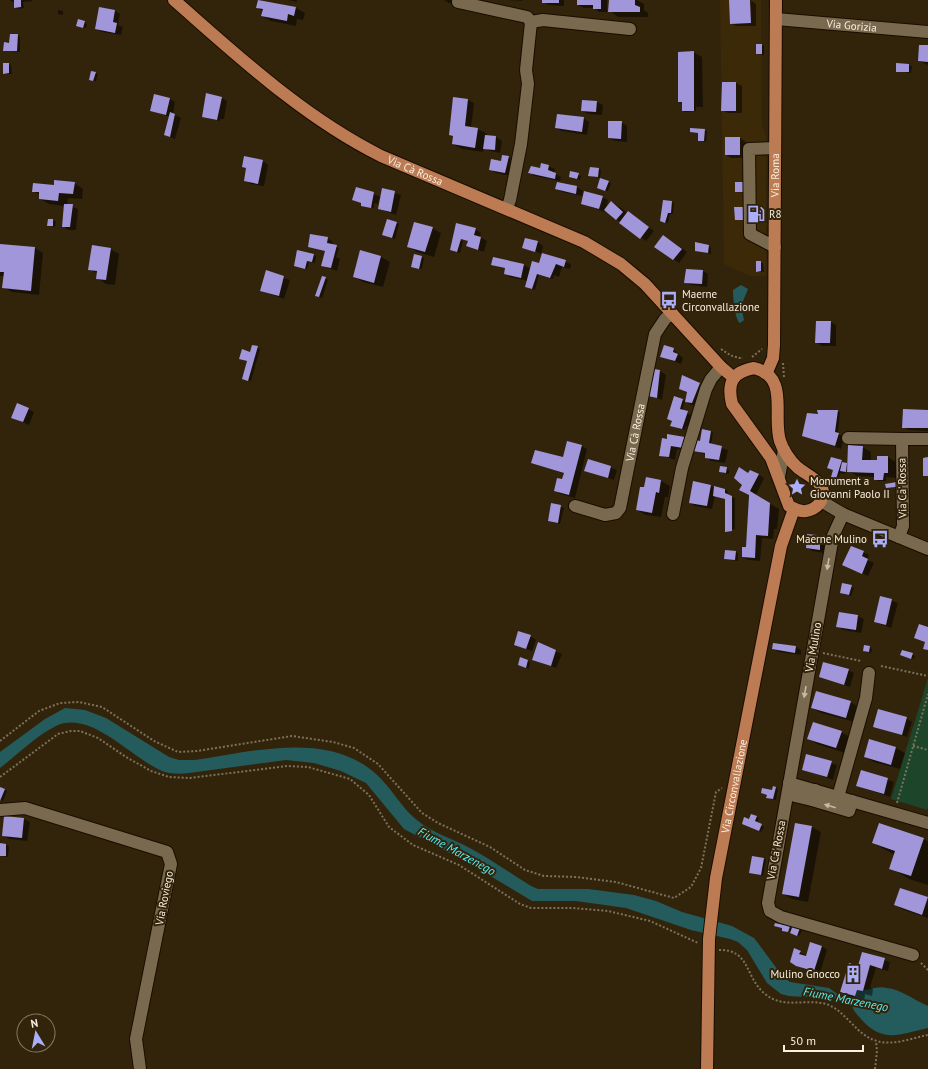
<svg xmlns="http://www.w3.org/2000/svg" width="928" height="1069" font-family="'PT Sans',sans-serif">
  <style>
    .built { fill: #3b2908 }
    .green { fill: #1c4529 }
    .water { fill: #245c5d }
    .shadow { fill: #0007 }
    .building { fill: #a096d9 }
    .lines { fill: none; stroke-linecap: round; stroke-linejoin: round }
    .minor-casing { stroke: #1a0d00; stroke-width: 14 }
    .major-casing { stroke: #1a0d00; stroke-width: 14 }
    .path { stroke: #7d715c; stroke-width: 2; stroke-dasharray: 2 2; stroke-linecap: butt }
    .minor { stroke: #79694e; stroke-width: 12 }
    .major { stroke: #bc7b52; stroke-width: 12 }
    .oneway { fill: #c6baa6 }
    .labels { text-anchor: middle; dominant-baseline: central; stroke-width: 4; stroke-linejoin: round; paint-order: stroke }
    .street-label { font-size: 11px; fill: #f9f0e1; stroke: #32240b }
    .poi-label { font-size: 11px; fill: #f9f0e1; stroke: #32240b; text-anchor: start }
    .water-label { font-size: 12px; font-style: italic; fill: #58eff4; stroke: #32240b }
  </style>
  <rect width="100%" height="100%" fill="#32240b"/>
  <path class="built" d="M 720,0 L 761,0 L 762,124 L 766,137 L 766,276 L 750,276 L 724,264 Z"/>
  <path class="green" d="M 928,678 L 928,808 L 927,810 L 891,799 Z"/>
  <path class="water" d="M 741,285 L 748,289 L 741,306 L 744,320 L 740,323 C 735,320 733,297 733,290 Z
    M 65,708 L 85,710 L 106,718 L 169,757 L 179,760 L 195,760 C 252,752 327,730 376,774 C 392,788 401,808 418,821 C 432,832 450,838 466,846 C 489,858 510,873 531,886 L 538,889 L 588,889 L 634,895 L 656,901 L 682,912 L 732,926 L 754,938 L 784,978 L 790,982 L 829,988 L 836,993 L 854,997 L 857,990 C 867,992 876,985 887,988 C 902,990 914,1000 928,1006 L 928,1028 C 900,1034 883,1044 861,1019 C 857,1014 852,1010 852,1003 L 837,999 L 789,996 L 781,994 L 767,983 L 747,950 L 738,942 L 730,939 L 691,930 L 626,908 L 576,901 L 532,901 L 472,865 L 404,829 L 366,783 L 341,771 L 314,763 L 286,760 L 189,773 C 181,774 173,774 165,772 C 133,761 92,709 56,726 C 37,735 17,755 0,768 L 0,752 L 45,719 Z"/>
  <path class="shadow" d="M 9,0 L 32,0 L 32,1 L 23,2 L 24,8 L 18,9 L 15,7 L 15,3 Z
    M 288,0 L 297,0 L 297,2 Z
    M 444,0 L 458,0 L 458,4 L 449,3 Z
    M 507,0 L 522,0 L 522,1 Z
    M 543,0 L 564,0 L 564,6 L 549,5 L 543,2 Z
    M 578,0 L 607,0 L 607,12 L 599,12 L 594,8 L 584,8 L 578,5 Z
    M 610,0 L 637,0 L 644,4 L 644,10 L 648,13 L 648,17 L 618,17 L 610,11 Z
    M 750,0 L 756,4 L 756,26 L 736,26 L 731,23 Z
    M 257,8 L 296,8 L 305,13 L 303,20 L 297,19 L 296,26 L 271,21 L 262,16 L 263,11 Z
    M 58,10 L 63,11 L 63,15 L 58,14 Z
    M 115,11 L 120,14 L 118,25 L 123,27 L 121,35 L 102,32 L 96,28 Z
    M 84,22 L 87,24 L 86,28 L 80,27 Z
    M 18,35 L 20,37 L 20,52 L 4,50 Z
    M 762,45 L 764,46 L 764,55 L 757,54 Z
    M 928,46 L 928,65 L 919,61 Z
    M 693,52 L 702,57 L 703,107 L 696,107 L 696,111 L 685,112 L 683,110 L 683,104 L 679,102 Z
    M 9,64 L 11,65 L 12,74 L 7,74 L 4,73 Z
    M 897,64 L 912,66 L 911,73 L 897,71 Z
    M 95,73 L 98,74 L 96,81 L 93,81 Z
    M 723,83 L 736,83 L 742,86 L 742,113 L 728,113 L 722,110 Z
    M 222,98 L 227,101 L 224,119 L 220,119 L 220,121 L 203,117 Z
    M 170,99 L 175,102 L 173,114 L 181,118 L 175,139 L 165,135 L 170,117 L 151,110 Z
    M 468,100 L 474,103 L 471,128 L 478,129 L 487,134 L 486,136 L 496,137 L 502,141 L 500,153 L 490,151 L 484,148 L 483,152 L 462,149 L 453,144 L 454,137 L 450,135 Z
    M 597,102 L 603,105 L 602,115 L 588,114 L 582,111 Z
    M 583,118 L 589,122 L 587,135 L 562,131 L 556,128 Z
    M 621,122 L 627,126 L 627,142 L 615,141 L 609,138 Z
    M 704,130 L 707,131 L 706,142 L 699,140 L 699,133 L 691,132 Z
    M 726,138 L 740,138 L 746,142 L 746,158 L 731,158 L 726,155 Z
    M 508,157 L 511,159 L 509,165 L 513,167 L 511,176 L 496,173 L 490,169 L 506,163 Z
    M 263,161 L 268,165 L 264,186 L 251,184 L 245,180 L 247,169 L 243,166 Z
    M 542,164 L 555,169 L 554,173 L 561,177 L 560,181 L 534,176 L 529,172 L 541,169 Z
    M 599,169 L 601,170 L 600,178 L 589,175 Z
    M 571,172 L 581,176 L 580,180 L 572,178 Z
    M 608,182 L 611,183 L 608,191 L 600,189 Z
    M 74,183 L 83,189 L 82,199 L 68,198 L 67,205 L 78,209 L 76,230 L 68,230 L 63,226 L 65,206 L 49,204 L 40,199 L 40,195 L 33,191 Z
    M 558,183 L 577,187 L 583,191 L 582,196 L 562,192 L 557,189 Z
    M 736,183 L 750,193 L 736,192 Z
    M 356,188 L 381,197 L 383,189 L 401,195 L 396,215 L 379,209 L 381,199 L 379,199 L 378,204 L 374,203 L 374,208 L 362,206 L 362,204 L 353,200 Z
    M 602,197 L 608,200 L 605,212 L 582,204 Z
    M 612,202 L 654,231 L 646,241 L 616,219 Z
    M 672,202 L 674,203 L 673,214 L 670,214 L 668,223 L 663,222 Z
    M 762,208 L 765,209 L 765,221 L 736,219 Z
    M 49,220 L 56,221 L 55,227 L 48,225 Z
    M 388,220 L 399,224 L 395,239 L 383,235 Z
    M 432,228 L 441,233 L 434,257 L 417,252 L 408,246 Z
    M 475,229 L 481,233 L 480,237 L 487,241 L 484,252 L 467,246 L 473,242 L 458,238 L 458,240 L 463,241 L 460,253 L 454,251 L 454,238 Z
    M 327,238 L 333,242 L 332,245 L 339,248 L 336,257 L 340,259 L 337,271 L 322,266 L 326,252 L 313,249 L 326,252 L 326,250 L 309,247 Z
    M 669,239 L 687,252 L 679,263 L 656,246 Z
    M 538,242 L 543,246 L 541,254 L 571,264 L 570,269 L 562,267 L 559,277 L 554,275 L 553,279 L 539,275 L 535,290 L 526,287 L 528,281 L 510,277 L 505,273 L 506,269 L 492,264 L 524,265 L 531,269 L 539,264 L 543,254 L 523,248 Z
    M 0,245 L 35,248 L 43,253 L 39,295 L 12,292 L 3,287 L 4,276 L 0,276 Z
    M 709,246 L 711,248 L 711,254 L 696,251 Z
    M 110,249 L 119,254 L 115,285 L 106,284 L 97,278 L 98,274 L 89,269 Z
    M 361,251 L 381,257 L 390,262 L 383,287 L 363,282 L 354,277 Z
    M 314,255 L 316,256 L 315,263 L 309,262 L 307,269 L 295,266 Z
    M 422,257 L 424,258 L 422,269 L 415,268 Z
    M 761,262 L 763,263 L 764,272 L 757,271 Z
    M 703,271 L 708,274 L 707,287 L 691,285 L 685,282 Z
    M 267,272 L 290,280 L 284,299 L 262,291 Z
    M 325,278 L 328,280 L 322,298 L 317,296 Z
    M 831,322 L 836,325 L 836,346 L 822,346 L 816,342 Z
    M 252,346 L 260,349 L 251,381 L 246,380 L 248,362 L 243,360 L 250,353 Z
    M 673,349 L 683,358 L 681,364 L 661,356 Z
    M 660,371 L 666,375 L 662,400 L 649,395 Z
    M 699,383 L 705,387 L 698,406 L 692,405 L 686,402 L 688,393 L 680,389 Z
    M 682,400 L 685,401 L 682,411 L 693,416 L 690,427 L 686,426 L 685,430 L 674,427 L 673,421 L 668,419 Z
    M 28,409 L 34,412 L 29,425 L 12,417 Z
    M 818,411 L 840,412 L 838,434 L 844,437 L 841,449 L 803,435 L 819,415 Z
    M 928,411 L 928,431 L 909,430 L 903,427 Z
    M 711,431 L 713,433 L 711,444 L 728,450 L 725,463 L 711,461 L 706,457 L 706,455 L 694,450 L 705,443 Z
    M 685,438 L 690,441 L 689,451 L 677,449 L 675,460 L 661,455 L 667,440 Z
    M 582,446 L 587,449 L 575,498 L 560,494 L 555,490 L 563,481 L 565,474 L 532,462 L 564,459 Z
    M 862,447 L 871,452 L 871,461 L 878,461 L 878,457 L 888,457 L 897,463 L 897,478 L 886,477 L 886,481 L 878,481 L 875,477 L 857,476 L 848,471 L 844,474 L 840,473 L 838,480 L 834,478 L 841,461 L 849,465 Z
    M 588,460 L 617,470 L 614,480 L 585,470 Z
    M 721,467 L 729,470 L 729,474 L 720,472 Z
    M 749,474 L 758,474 L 764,478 L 756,495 L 779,509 L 777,529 L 774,529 L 773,539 L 762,538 L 760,561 L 748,560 L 743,557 L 747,548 Z
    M 661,481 L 670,486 L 668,497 L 665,497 L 661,517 L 646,515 L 637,510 Z
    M 897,483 L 899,488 L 887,488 Z
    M 710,486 L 725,490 L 728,491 L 727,495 L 735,498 L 735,529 L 727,530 L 726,499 L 715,496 L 712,509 L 695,506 L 690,503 Z
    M 552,504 L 564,508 L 560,524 L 549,521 Z
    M 826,537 L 832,540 L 825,553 L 812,551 L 807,548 Z
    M 736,552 L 738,553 L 738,561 L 725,559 Z
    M 863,552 L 869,555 L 867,560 L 874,563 L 868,576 L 849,568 Z
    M 851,586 L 854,588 L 851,596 L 843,594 Z
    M 881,597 L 898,603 L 891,628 L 875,622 Z
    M 858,616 L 864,619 L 861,633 L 843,630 L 837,626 Z
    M 530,636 L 536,640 L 532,651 L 515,645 Z
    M 539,644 L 562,654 L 556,668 L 533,659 Z
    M 796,647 L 801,650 L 801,655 L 779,652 L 774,649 Z
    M 870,647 L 872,649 L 871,653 L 864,651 Z
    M 912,654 L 915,656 L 914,659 L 904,656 Z
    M 528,661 L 530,662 L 529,669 L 522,666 Z
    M 848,670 L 854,673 L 850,687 L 820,677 Z
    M 850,702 L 859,707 L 855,722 L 821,713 L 812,708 Z
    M 906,718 L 912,722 L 907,737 L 874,726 Z
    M 841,732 L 850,737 L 845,753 L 817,744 L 809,739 Z
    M 869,741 L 896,748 L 905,753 L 900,769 L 874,762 L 865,757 Z
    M 807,755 L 837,765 L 833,780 L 803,769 Z
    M 861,771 L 894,782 L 890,797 L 857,786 Z
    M 0,788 L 7,791 L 3,801 L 0,800 Z
    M 776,788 L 778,789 L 776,800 L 770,799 L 767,797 L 767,795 L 762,793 L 773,791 Z
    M 756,817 L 759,818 L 757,823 L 764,827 L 761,832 L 746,825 L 750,820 Z
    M 24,819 L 30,822 L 27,841 L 9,839 L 3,835 Z
    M 796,824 L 812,827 L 821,832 L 808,902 L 792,899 L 783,894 Z
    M 923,839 L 928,841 L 928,885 L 909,879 L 891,868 L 895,855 L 873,843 Z
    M 0,840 L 1,844 L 9,846 L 8,857 L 0,856 Z
    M 764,859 L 766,860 L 763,876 L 750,872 Z
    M 900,889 L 928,898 L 928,918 L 904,910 L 895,905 Z
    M 790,928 L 802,930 L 799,936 L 789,932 Z
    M 822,946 L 827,950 L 820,973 L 796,965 L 794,950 L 806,955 L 805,957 Z
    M 863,953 L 890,962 L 888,971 L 876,968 L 870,987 L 873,989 L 872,996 L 865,994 L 864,1001 L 850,997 L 841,992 L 863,968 Z"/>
  <path class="building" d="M 14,0 L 21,0 L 21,7 L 14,8 Z
    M 258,0 L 296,7 L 294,16 L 288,14 L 287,21 L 261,16 L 263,9 L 256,8 Z
    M 542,0 L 559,0 L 559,3 L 542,3 Z
    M 577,0 L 601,0 L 601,9 L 593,9 L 593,5 L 577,5 Z
    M 609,0 L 635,0 L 635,5 L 640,7 L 640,12 L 608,12 Z
    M 729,0 L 750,0 L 751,23 L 730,24 Z
    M 99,7 L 115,10 L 113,22 L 117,23 L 115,33 L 95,29 Z
    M 78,19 L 85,21 L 83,28 L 76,26 Z
    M 10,34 L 18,34 L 17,51 L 3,51 L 4,42 L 9,43 Z
    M 756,44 L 762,44 L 762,54 L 756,54 Z
    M 919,45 L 928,45 L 928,62 L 918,61 Z
    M 694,51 L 694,111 L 682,111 L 682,102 L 678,102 L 678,52 Z
    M 3,63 L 9,63 L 9,73 L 3,74 Z
    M 896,63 L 909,64 L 909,72 L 896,72 Z
    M 91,71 L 96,72 L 93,81 L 89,80 Z
    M 722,82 L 736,82 L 736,111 L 721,111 Z
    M 206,93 L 222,97 L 217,120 L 202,117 Z
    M 154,94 L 170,98 L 166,115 L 150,111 Z
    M 453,97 L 468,99 L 465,126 L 478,128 L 475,148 L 452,144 L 453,136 L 449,135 Z
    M 582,100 L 597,101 L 596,112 L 581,111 Z
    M 170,112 L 175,114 L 170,137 L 164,135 Z
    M 557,114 L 584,117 L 582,132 L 555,128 Z
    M 608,121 L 622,121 L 621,139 L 608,138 Z
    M 690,128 L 705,129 L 704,141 L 698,141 L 698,133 L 690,132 Z
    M 485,135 L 496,136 L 495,150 L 483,149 Z
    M 725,137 L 740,137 L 740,155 L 725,155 Z
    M 502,155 L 509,156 L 505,173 L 489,170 L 491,159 L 501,161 Z
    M 244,156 L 263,160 L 258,184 L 244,181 L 246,168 L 242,167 Z
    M 541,163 L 549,165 L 548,170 L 556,173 L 555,179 L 528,173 L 531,166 L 540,168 Z
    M 590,167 L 599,168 L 598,177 L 588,176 Z
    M 570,171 L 579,173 L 577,179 L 569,177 Z
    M 600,178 L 609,181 L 605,191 L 597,188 Z
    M 54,180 L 75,182 L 73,194 L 59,193 L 58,201 L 39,199 L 39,192 L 32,192 L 33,183 L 54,185 Z
    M 557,182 L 577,186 L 576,194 L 555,189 Z
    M 735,182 L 747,182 L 747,192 L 735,192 Z
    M 356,187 L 374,192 L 371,208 L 361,206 L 361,203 L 352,200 Z
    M 382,188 L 395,191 L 391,212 L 378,209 Z
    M 584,191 L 603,196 L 599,209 L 581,204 Z
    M 663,200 L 672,201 L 671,213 L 668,213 L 665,223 L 660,221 Z
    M 611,201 L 623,212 L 616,220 L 604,210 Z
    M 64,204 L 73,204 L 70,227 L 62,227 Z
    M 734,207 L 763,207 L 763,220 L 735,220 Z
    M 628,211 L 649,227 L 640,239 L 619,223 Z
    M 48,219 L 53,219 L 53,226 L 47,226 Z
    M 387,219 L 397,222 L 392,238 L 382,235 Z
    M 414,222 L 433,227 L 425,252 L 407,247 Z
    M 456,223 L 476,228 L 474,235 L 481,237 L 478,250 L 466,246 L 468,241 L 461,239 L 457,252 L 450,250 Z
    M 310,234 L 328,237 L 327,243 L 337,245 L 331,268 L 321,266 L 325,251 L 308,247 Z
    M 663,235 L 682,249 L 673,260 L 654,247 Z
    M 525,238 L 538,241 L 535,252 L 522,248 Z
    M 695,242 L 709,245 L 708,253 L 695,251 Z
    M 0,244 L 35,247 L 31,291 L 2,288 L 4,272 L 0,272 Z
    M 92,245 L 111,248 L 106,280 L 96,279 L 97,271 L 88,270 Z
    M 297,250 L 314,254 L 312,262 L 307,261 L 305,269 L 294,266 Z
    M 360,250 L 381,256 L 374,283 L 353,277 Z
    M 542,253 L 566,260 L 564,267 L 556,264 L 550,278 L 537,274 L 532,289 L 525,287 L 532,261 L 539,263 Z
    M 414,254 L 422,256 L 419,269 L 411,267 Z
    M 493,257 L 524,264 L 521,278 L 504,274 L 505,268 L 491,265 Z
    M 756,261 L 761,261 L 761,271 L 756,272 Z
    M 686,269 L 703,270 L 702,284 L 684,283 Z
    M 266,270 L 284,276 L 279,296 L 260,291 Z
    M 322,276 L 326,277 L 319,297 L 315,296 Z
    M 816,321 L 831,321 L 830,343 L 815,343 Z
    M 252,345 L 258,346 L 248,381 L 242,379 L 247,361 L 239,359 L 242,349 L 250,352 Z
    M 664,345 L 674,348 L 673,352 L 678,354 L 675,361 L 660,357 Z
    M 654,369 L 660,370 L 657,398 L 648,396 Z
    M 682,375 L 700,383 L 692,403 L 685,402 L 687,392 L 679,389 Z
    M 674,396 L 683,399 L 680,409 L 688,411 L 682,429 L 670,426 L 672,421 L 667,419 Z
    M 17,403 L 29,408 L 23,422 L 11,418 Z
    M 903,409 L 928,410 L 928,428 L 902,428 Z
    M 817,410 L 838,410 L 835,432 L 839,433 L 835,446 L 802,436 L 807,413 L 818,414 Z
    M 702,429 L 711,431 L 709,443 L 722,446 L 719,460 L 705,458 L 705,453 L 693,451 L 696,440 L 700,441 Z
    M 667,434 L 685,437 L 683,448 L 671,446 L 669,457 L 659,456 L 662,438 L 667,439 Z
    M 567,441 L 582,445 L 569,495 L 554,491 L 557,478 L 562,479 L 564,473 L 531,463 L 535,450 L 563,457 Z
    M 848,445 L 863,446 L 862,460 L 877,460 L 877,456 L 888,456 L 888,473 L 884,473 L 883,480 L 874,480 L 874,473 L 847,472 Z
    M 831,457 L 842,460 L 836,479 L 831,477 L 833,470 L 827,468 Z
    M 928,457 L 928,476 L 923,476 L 923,458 Z
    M 588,459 L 611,466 L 608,478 L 584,471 Z
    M 842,462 L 847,463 L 846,472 L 840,471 Z
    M 720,466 L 727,467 L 726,473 L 719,472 Z
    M 739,467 L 748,473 L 750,470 L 759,474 L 750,491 L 770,503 L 768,536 L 756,535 L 755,558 L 742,557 L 742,547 L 746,547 L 749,495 L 739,490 L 742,485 L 734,478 Z
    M 646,477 L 661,480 L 659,493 L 656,492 L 652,513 L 636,510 L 640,487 L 644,487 Z
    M 693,481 L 711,485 L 707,506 L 689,503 Z
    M 897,482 L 897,487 L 886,488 L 885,484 Z
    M 714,486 L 725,489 L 725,493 L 732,496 L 732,531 L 725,532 L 725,499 L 713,496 Z
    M 551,503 L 561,505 L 558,523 L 548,521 Z
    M 807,534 L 826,536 L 825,545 L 820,544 L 820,550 L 806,548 Z
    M 851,546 L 864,551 L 862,556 L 868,559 L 862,574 L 842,565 Z
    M 725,550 L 736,551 L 735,560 L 724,559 Z
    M 842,583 L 852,585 L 849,595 L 840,593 Z
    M 880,596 L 892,599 L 886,625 L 874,622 Z
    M 839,612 L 858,615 L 856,630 L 836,627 Z
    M 919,624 L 928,627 L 928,650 L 923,649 L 925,642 L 914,638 Z
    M 518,631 L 531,635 L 526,649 L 514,645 Z
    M 538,642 L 556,650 L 551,666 L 532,660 Z
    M 773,643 L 796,646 L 795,653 L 772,649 Z
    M 864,645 L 870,646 L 869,652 L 863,651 Z
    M 902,650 L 913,653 L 911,659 L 900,655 Z
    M 520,657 L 528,660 L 526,668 L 518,665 Z
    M 823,662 L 849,669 L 844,685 L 819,677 Z
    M 816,691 L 851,701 L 846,718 L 811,708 Z
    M 878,709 L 907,717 L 902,735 L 873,727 Z
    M 813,722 L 842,731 L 836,748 L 807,739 Z
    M 869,739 L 896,747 L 891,765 L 864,757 Z
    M 806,754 L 832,761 L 827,777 L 802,770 Z
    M 861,770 L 888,778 L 884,794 L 856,786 Z
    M 773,786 L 776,787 L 773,799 L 766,798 L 767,795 L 761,793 L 762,788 L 772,790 Z
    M 0,787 L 5,789 L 0,801 Z
    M 751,814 L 757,816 L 755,821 L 762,824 L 759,831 L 742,824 L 744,817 L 749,819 Z
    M 4,816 L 24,818 L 22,838 L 2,836 Z
    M 795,823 L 812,826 L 799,897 L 782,894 Z
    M 879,823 L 924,838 L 911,876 L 889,869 L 895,851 L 872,843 Z
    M 0,843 L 6,844 L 6,856 L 0,856 Z
    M 752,856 L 764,858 L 761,875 L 749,873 Z
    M 900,888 L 928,897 L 922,915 L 894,905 Z
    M 775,923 L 790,926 L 788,932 L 782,931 L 782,928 L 774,926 Z
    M 793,925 L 800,928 L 797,936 L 790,933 Z
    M 810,942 L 822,946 L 814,971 L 796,966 L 790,962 L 794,948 L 801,951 L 799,954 L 806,956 Z
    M 862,952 L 885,958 L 882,969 L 870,965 L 863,991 L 857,990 L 855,996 L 840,992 L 849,963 L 858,966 Z"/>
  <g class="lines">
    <g class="minor-casing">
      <g id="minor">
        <path d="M 458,2 L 527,17 L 531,22 L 526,70 L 528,84 L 521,144 L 510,200 L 507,208"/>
        <path id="s1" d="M 776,19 L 928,32"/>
        <path d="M 531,22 L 543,20 L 630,29"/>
        <path d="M 775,247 L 750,234 L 749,149 L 775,148"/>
        <path d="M 848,438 L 902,439"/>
        <path d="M 779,477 L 784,450"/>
        <path d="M 821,501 L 843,514 L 928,549"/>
        <path id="s2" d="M 575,506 L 605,515 L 616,513 L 620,508 L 655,334 L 665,319 L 672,313"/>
        <path d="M 673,514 L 682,468 L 706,389 L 711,379 L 721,367"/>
        <path d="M 843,514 L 833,536 L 768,903 L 770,911 L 781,917 L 913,955"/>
        <path d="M 899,537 L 903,526 L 902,439 L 928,439"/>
        <path d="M 789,783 L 928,823"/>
        <path d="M 815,790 L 812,800 L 849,811 L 852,801"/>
        <path d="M 795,796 L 812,800"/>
        <path d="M 838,797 L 866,698 L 869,673"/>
        <path d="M 0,810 L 25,808 L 167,852 L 171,864 L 136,1039 L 140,1069"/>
      </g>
    </g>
    <g class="major-casing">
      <g id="major">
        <path id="s3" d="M 174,0 C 239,57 303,117 381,156 L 584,242 L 621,264 L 645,284 L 721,367 L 734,378"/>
        <path d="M 754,368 C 790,377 772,414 780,441 C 783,450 790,461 797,467 C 807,476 830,483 821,501 C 818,506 812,510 806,511 C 800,512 795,509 789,506 L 771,458 L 732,404 C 727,383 732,372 754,368 Z"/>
        <path id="s4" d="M 767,372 L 773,358 L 774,345 L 776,0"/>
        <path id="s5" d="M 707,1069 L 709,939 L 716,878 L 781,546 L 794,509"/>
      </g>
    </g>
    <path class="path" d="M 721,349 C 728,354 734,358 743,358
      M 752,357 L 762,349
      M 783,363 L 784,377
      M 823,653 L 861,661
      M 881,666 L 928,676
      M 0,741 L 39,711 L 60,703 L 79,702 L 102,707 L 154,741 L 178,752 L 197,751 L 292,736 L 333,742 L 354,748 L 378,764 L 422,813 L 438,823 L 490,847 L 525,870 L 544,876 L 577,877 L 616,882 L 674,898 L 691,887 L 701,868 L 716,792 L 722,788
      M 913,746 L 928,750
      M 0,777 L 58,734 L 71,731 L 80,731 L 98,738 L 126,757 L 151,771 L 169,777 L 190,778 L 287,766 L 308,767 L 350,779 L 369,795 L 389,827 L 413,845 L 459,865 L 520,904 L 531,908 L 572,908 L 608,911 L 650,921 L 698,943
      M 897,803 L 928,694
      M 719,950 C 750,949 745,977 764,993 C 783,1010 805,998 826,1004 C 847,1011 855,1035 877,1041 C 893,1046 912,1038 928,1035
      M 921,963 L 928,970
      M 875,1069 L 877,1051 L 876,1041"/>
    <use href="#minor" class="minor"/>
    <use href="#major" class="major"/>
  </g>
  <defs><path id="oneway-solid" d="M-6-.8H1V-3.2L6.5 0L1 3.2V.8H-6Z"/></defs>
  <g class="oneway">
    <use href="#oneway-solid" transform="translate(828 564) rotate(100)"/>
    <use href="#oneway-solid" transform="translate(805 692) rotate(100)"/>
    <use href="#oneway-solid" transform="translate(830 806) rotate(-164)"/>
  </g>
  <defs>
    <g id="fuel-bare" transform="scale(1.38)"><path d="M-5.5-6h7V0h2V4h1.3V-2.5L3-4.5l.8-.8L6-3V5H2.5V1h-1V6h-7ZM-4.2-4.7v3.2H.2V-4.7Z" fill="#abaffb" stroke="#32240b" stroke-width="2.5" paint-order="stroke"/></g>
    <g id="bus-bare" transform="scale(1.38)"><path d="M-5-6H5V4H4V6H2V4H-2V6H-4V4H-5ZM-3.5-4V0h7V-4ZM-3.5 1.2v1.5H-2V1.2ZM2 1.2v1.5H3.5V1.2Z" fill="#abaffb" stroke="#32240b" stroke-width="2.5" paint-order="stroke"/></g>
    <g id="sight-bare" transform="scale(1.38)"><path d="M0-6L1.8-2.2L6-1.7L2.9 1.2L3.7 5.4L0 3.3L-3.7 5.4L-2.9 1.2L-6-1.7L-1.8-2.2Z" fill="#abaffb" stroke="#32240b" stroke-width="2.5" paint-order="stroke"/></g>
    <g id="building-bare" transform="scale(1.38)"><path d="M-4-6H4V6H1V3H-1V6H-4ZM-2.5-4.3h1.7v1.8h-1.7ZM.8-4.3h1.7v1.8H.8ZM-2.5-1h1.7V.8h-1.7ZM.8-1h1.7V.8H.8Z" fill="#abaffb" stroke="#32240b" stroke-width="2.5" paint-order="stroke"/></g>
  </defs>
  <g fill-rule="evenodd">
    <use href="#fuel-bare" x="756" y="214"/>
    <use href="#bus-bare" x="669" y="300"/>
    <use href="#sight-bare" x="797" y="487"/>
    <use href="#bus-bare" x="880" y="539"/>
    <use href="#building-bare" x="853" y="974"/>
  </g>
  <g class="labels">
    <g class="street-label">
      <text stroke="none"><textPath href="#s1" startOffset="76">Via Gorizia</textPath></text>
      <text stroke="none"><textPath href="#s3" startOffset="297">Via Cà Rossa</textPath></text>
      <text stroke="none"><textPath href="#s4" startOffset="198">Via Roma</textPath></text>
      <text stroke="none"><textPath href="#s2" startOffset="126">Via Cà Rossa</textPath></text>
      <text transform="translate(902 488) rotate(-91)">Via Ca' Rossa</text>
      <text transform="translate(813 647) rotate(-80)">Via Mulino</text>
      <text stroke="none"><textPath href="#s5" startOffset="285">Via Circonvallazione</textPath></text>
      <text transform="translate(776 850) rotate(-79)">Via Ca' Rossa</text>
      <text transform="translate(164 898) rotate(-79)">Via Roviego</text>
    </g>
    <g class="poi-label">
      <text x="769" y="214">R8</text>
      <text x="682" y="294">Maerne<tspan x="682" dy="13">Circonvallazione</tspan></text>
      <text x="810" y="481">Monument a<tspan x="810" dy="13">Giovanni Paolo II</tspan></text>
      <text x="867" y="539" text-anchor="end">Maerne Mulino</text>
      <text x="840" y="974" text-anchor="end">Mulino Gnocco</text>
    </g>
    <g class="water-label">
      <text transform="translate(457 851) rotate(29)">Fiume Marzenego</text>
      <text transform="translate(846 999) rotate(11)">Fiume Marzenego</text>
    </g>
  </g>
  <g transform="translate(36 1033) rotate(350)"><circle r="19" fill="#32240b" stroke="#827661"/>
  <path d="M0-3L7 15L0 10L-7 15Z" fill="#abaffb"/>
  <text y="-6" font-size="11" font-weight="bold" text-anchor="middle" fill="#f9f0e1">N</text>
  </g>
  <path d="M784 1045v6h79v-6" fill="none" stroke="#f9f0e1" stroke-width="2"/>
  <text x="790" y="1045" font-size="12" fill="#f9f0e1" stroke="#32240b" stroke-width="3" paint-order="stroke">50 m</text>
</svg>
